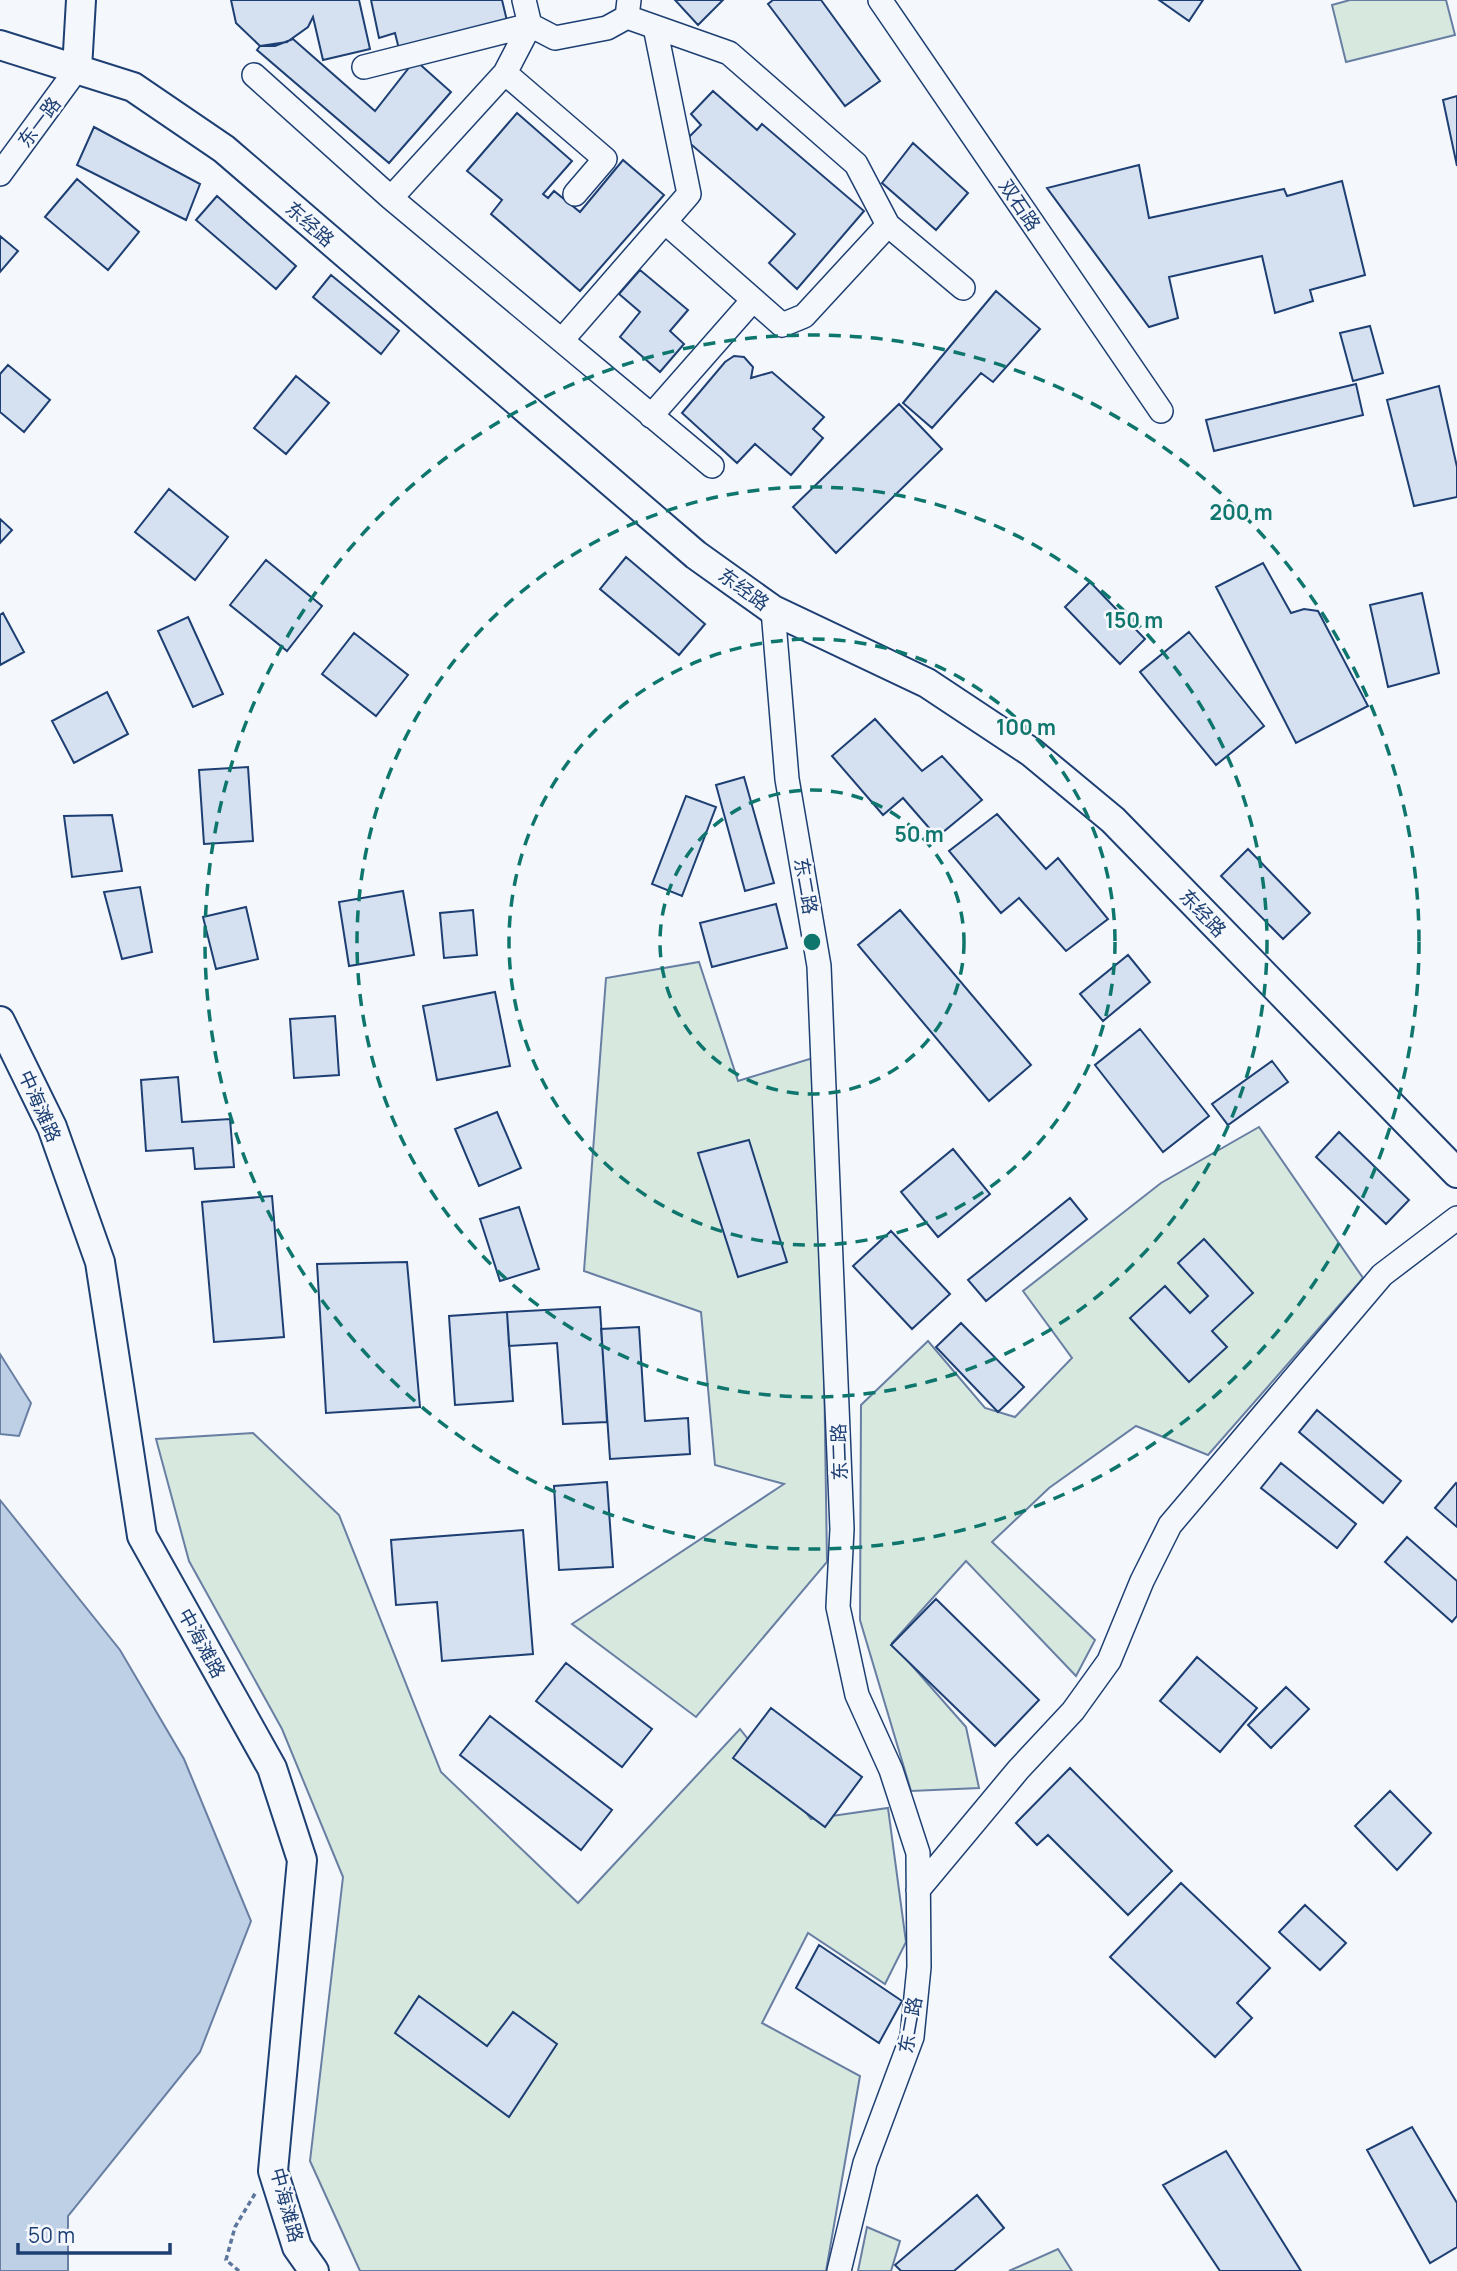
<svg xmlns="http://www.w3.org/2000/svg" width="1457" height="2271" font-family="Manrope,'Noto Sans SC',sans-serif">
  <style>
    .green { fill: #d7e8df; stroke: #687fa3; stroke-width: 2 }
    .water { fill: #bed0e5; stroke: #687fa3; stroke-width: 2 }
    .building { fill: #d5e0f0; stroke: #1d3f73; stroke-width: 2 }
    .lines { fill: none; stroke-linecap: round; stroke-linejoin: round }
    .minor-casing { stroke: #1d3f73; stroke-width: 26 }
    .major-casing { stroke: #1d3f73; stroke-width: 32 }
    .path { stroke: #5e769c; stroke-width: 3.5; stroke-dasharray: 5 3.5; stroke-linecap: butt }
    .minor { stroke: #f4f7fb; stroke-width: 23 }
    .major { stroke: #f4f7fb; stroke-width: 28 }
    .ring { fill: none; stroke: #0f766e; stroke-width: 3.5; stroke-dasharray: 12 9 }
    .labels { text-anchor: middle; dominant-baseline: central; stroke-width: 5; stroke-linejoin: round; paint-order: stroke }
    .street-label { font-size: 19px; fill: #1d3f73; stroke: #f4f7fb }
    .centre { fill: #0f766e; stroke: #f4f7fb; stroke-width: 3.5 }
    .ring-label { font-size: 21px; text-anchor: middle; font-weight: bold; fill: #0f766e; stroke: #f4f7fb; stroke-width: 5; stroke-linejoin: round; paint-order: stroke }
  </style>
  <rect width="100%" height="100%" fill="#f4f7fb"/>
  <path class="green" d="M 1350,0 L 1446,0 L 1455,35 L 1346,62 L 1332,5 Z
    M 699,962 L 738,1081 L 816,1057 L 820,1102 L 827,1562 L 696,1717 L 572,1624 L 784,1484 L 715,1465 L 701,1312 L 584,1271 L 606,978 Z
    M 1259,1127 L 1363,1278 L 1208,1455 L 1136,1426 L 1049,1488 L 992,1542 L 1095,1640 L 1076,1676 L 966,1561 L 892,1643 L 966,1727 L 979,1788 L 911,1791 L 860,1620 L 861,1405 L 928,1341 L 985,1408 L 1015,1417 L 1072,1358 L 1023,1291 L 1161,1183 Z
    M 253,1433 L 339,1515 L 441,1772 L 578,1903 L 740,1729 L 811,1819 L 888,1808 L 906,1942 L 885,1984 L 808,1933 L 762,2023 L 860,2076 L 826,2271 L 360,2271 L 310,2161 L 343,1877 L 282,1729 L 189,1561 L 156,1439 Z
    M 867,2227 L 900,2241 L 891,2271 L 858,2271 Z
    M 1058,2249 L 1072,2271 L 1009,2271 Z"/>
  <path class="water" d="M 0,1354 L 31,1403 L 19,1436 L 0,1434 Z
    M 0,1500 L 120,1650 L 184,1759 L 251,1921 L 200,2052 L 68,2216 L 68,2271 L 0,2271 Z"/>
  <path class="building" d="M 231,0 L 359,0 L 370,49 L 323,60 L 313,17 L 308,27 L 287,42 L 260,46 L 236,23 Z
    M 371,0 L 502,0 L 508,25 L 399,49 L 395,33 L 379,38 Z
    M 675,0 L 723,0 L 698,25 Z
    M 773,0 L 821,0 L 880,81 L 845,106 L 768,4 Z
    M 1159,0 L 1203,0 L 1189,21 Z
    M 293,39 L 375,111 L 415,60 L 451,92 L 389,163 L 257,50 L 260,46 L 275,46 Z
    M 713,91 L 757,130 L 762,124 L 864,211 L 797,289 L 769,263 L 795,234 L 686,140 L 701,125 L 691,114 Z
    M 1457,96 L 1457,166 L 1443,100 Z
    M 517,113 L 572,161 L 543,194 L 548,198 L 554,191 L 580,212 L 623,160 L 664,195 L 580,291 L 491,214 L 502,200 L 467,171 Z
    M 94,127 L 200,184 L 186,220 L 77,165 Z
    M 913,143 L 968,193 L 936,230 L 882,183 Z
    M 1139,165 L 1149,218 L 1284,189 L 1287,196 L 1342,181 L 1365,275 L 1310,290 L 1313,301 L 1275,313 L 1262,256 L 1169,277 L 1178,318 L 1149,327 L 1047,188 Z
    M 77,179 L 139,232 L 108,270 L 45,217 Z
    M 217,196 L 296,266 L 276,289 L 196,220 Z
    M 0,236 L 18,251 L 0,272 Z
    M 640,270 L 688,310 L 670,331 L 684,344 L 660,372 L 620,337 L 640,312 L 619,294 Z
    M 331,275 L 399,331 L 381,354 L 313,297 Z
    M 996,291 L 1040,329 L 993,382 L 981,373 L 932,428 L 903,403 Z
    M 1370,326 L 1383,373 L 1353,381 L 1340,333 Z
    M 734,356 L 744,357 L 753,367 L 751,378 L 772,372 L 824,417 L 813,429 L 823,438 L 791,475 L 755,444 L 737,463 L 682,413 L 725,362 Z
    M 8,365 L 50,400 L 24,432 L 0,412 L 0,374 Z
    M 296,376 L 329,403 L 286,454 L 254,428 Z
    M 1356,384 L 1363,415 L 1214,451 L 1206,420 Z
    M 1439,386 L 1457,467 L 1457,497 L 1414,506 L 1387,400 Z
    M 899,404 L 942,449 L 836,553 L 793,507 Z
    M 169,489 L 228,537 L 195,580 L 135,532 Z
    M 0,519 L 12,530 L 0,543 Z
    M 626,557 L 705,624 L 679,655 L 600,589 Z
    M 266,560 L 322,606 L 287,651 L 230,605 Z
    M 1263,563 L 1291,613 L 1304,609 L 1318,611 L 1368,706 L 1296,743 L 1216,587 Z
    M 1090,582 L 1145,639 L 1120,664 L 1065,607 Z
    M 1422,593 L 1439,673 L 1388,687 L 1370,605 Z
    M 3,613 L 24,652 L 0,665 L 0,615 Z
    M 188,617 L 223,694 L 193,707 L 158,631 Z
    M 1189,632 L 1264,726 L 1216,765 L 1140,672 Z
    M 354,633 L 408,675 L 376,716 L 322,674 Z
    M 107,692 L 128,734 L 74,763 L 52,721 Z
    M 875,719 L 922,771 L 942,756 L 982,800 L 937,837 L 903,798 L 883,815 L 832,756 Z
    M 248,767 L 253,841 L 204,844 L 199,770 Z
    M 744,777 L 774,883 L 745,891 L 716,785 Z
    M 686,796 L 716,807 L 682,896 L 652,884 Z
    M 997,814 L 1046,869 L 1058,858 L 1108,919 L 1066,951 L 1019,898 L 1001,913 L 949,851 Z
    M 112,815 L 122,871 L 72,877 L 64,816 Z
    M 1248,849 L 1310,913 L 1283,939 L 1221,876 Z
    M 140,887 L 152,952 L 122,959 L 104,892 Z
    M 403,891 L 414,955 L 349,966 L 339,902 Z
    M 776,904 L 787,948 L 712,967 L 700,923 Z
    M 246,907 L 258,959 L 216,969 L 203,917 Z
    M 473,910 L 477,955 L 444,958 L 440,913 Z
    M 900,910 L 1031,1065 L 989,1101 L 858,945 Z
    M 1128,955 L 1150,982 L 1103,1021 L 1080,994 Z
    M 495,992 L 510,1066 L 437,1080 L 423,1006 Z
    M 335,1016 L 339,1075 L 294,1078 L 290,1019 Z
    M 1140,1029 L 1209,1116 L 1163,1152 L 1095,1065 Z
    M 1272,1061 L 1288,1082 L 1228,1125 L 1212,1104 Z
    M 178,1077 L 182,1122 L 230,1119 L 234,1167 L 195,1169 L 193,1148 L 146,1151 L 141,1080 Z
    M 497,1112 L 521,1168 L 479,1186 L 455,1129 Z
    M 1339,1132 L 1409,1200 L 1386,1224 L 1316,1157 Z
    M 749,1140 L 787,1262 L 738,1277 L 698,1153 Z
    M 953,1149 L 990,1194 L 938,1237 L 901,1192 Z
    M 272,1196 L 284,1337 L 214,1342 L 202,1202 Z
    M 1070,1198 L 1087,1219 L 986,1301 L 968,1280 Z
    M 519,1207 L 539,1269 L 500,1281 L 480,1219 Z
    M 891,1231 L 950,1294 L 912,1329 L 853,1266 Z
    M 1204,1239 L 1253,1293 L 1212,1331 L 1227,1347 L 1189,1382 L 1130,1318 L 1165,1286 L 1190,1313 L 1208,1296 L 1178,1263 Z
    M 407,1262 L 420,1407 L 326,1413 L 317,1264 Z
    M 600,1307 L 607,1422 L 563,1424 L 557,1343 L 509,1346 L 507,1312 Z
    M 507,1312 L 513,1401 L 455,1405 L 449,1316 Z
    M 961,1323 L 1024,1387 L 998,1412 L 936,1347 Z
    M 639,1327 L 645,1421 L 688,1418 L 690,1454 L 610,1459 L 601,1329 Z
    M 1317,1410 L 1401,1481 L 1383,1503 L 1299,1432 Z
    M 1281,1463 L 1356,1524 L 1337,1548 L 1261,1488 Z
    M 607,1482 L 613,1567 L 559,1570 L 554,1486 Z
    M 1456,1483 L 1457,1484 L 1457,1527 L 1435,1508 Z
    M 523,1530 L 533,1654 L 442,1661 L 437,1602 L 396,1605 L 391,1540 Z
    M 1407,1537 L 1457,1581 L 1457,1616 L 1452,1622 L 1385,1562 Z
    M 936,1599 L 1039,1700 L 995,1746 L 891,1645 Z
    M 1197,1657 L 1257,1708 L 1220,1752 L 1160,1701 Z
    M 566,1663 L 652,1729 L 622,1767 L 536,1701 Z
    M 1286,1687 L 1309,1709 L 1271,1748 L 1248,1725 Z
    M 771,1708 L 862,1777 L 825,1827 L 733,1758 Z
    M 490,1716 L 612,1810 L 581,1850 L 460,1755 Z
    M 1070,1768 L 1172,1871 L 1128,1915 L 1048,1835 L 1037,1845 L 1016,1823 Z
    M 1390,1791 L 1431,1833 L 1397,1870 L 1355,1826 Z
    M 1181,1883 L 1270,1968 L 1237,2003 L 1252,2018 L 1215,2057 L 1110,1957 Z
    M 1305,1905 L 1346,1943 L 1320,1970 L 1279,1932 Z
    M 819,1945 L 902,2001 L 879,2043 L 796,1988 Z
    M 419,1996 L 487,2046 L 513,2012 L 557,2044 L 509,2117 L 395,2033 Z
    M 1412,2127 L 1457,2203 L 1457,2247 L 1430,2263 L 1367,2150 Z
    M 1226,2151 L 1301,2271 L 1220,2271 L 1163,2185 Z
    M 977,2195 L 1004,2228 L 954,2271 L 901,2271 L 895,2265 Z"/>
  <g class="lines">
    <g class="minor-casing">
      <path id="minor" d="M 524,0 L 530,25 L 555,38 L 607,28 L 627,17 L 629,0
        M 880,0 L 1161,411
        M 627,17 L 729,53 L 856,164 L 888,225 L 963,288
        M 364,67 L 530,25
        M 505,73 L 605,159 L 575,194
        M 254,75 L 391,198 L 712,466
        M 0,174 L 77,69
        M 391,198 L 505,73 L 530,25
        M 665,222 L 782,325 L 804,316 L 888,225
        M 562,340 L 689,194 L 655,27
        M 651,416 L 753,300
        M 773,610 L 787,779 L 819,966 L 842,1529 L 838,1607 L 857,1695 L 891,1770 L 918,1853 L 919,1967 L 912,2037 L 865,2163 L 839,2271
        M 918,1890 L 1018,1770 L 1073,1711 L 1109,1661 L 1142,1581 L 1170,1525 L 1382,1275 L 1457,1218"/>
    </g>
    <g class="major-casing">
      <path id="major" d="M 0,45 L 133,87 L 224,149 L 696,555 L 773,610 L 927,683 L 1031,752 L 1113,820 L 1457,1173
        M 77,69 L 81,0
        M 0,1021 L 52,1127 L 100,1262 L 142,1536 L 272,1768 L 302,1860 L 273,2171 L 297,2247 L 314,2271"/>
    </g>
    <path class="path" d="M 239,2271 L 226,2260 L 235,2227 L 256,2192"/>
    <use href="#minor" class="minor"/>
    <use href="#major" class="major"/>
  </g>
  <g class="ring">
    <circle cx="812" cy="942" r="152"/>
    <circle cx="812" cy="942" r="303"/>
    <circle cx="812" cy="942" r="455"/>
    <circle cx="812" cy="942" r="607"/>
  </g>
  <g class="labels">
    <g class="street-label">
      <text transform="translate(39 122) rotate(-53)">东一路</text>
      <text transform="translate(1020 205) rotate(56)">双石路</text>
      <text transform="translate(310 224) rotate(41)">东经路</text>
      <text transform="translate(744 589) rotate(36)">东经路</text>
      <text transform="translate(806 886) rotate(80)">东二路</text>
      <text transform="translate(1203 913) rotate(46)">东经路</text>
      <text transform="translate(40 1106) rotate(66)">中海滩路</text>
      <text transform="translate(839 1452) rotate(-92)">东二路</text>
      <text transform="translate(202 1643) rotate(61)">中海滩路</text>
      <text transform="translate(910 2025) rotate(-80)">东二路</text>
      <text transform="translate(287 2205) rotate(75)">中海滩路</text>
    </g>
  </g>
  <circle cx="812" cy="942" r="10" class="centre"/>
  <g class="ring-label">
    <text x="1241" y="520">200 m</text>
    <text x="1134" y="628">150 m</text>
    <text x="1026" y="735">100 m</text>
    <text x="919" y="842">50 m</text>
  </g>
  <path d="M18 2243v10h152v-10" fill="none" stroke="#1d3f73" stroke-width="3.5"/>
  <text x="28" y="2243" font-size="21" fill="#1d3f73" stroke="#f4f7fb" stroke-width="5" paint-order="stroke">50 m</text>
</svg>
